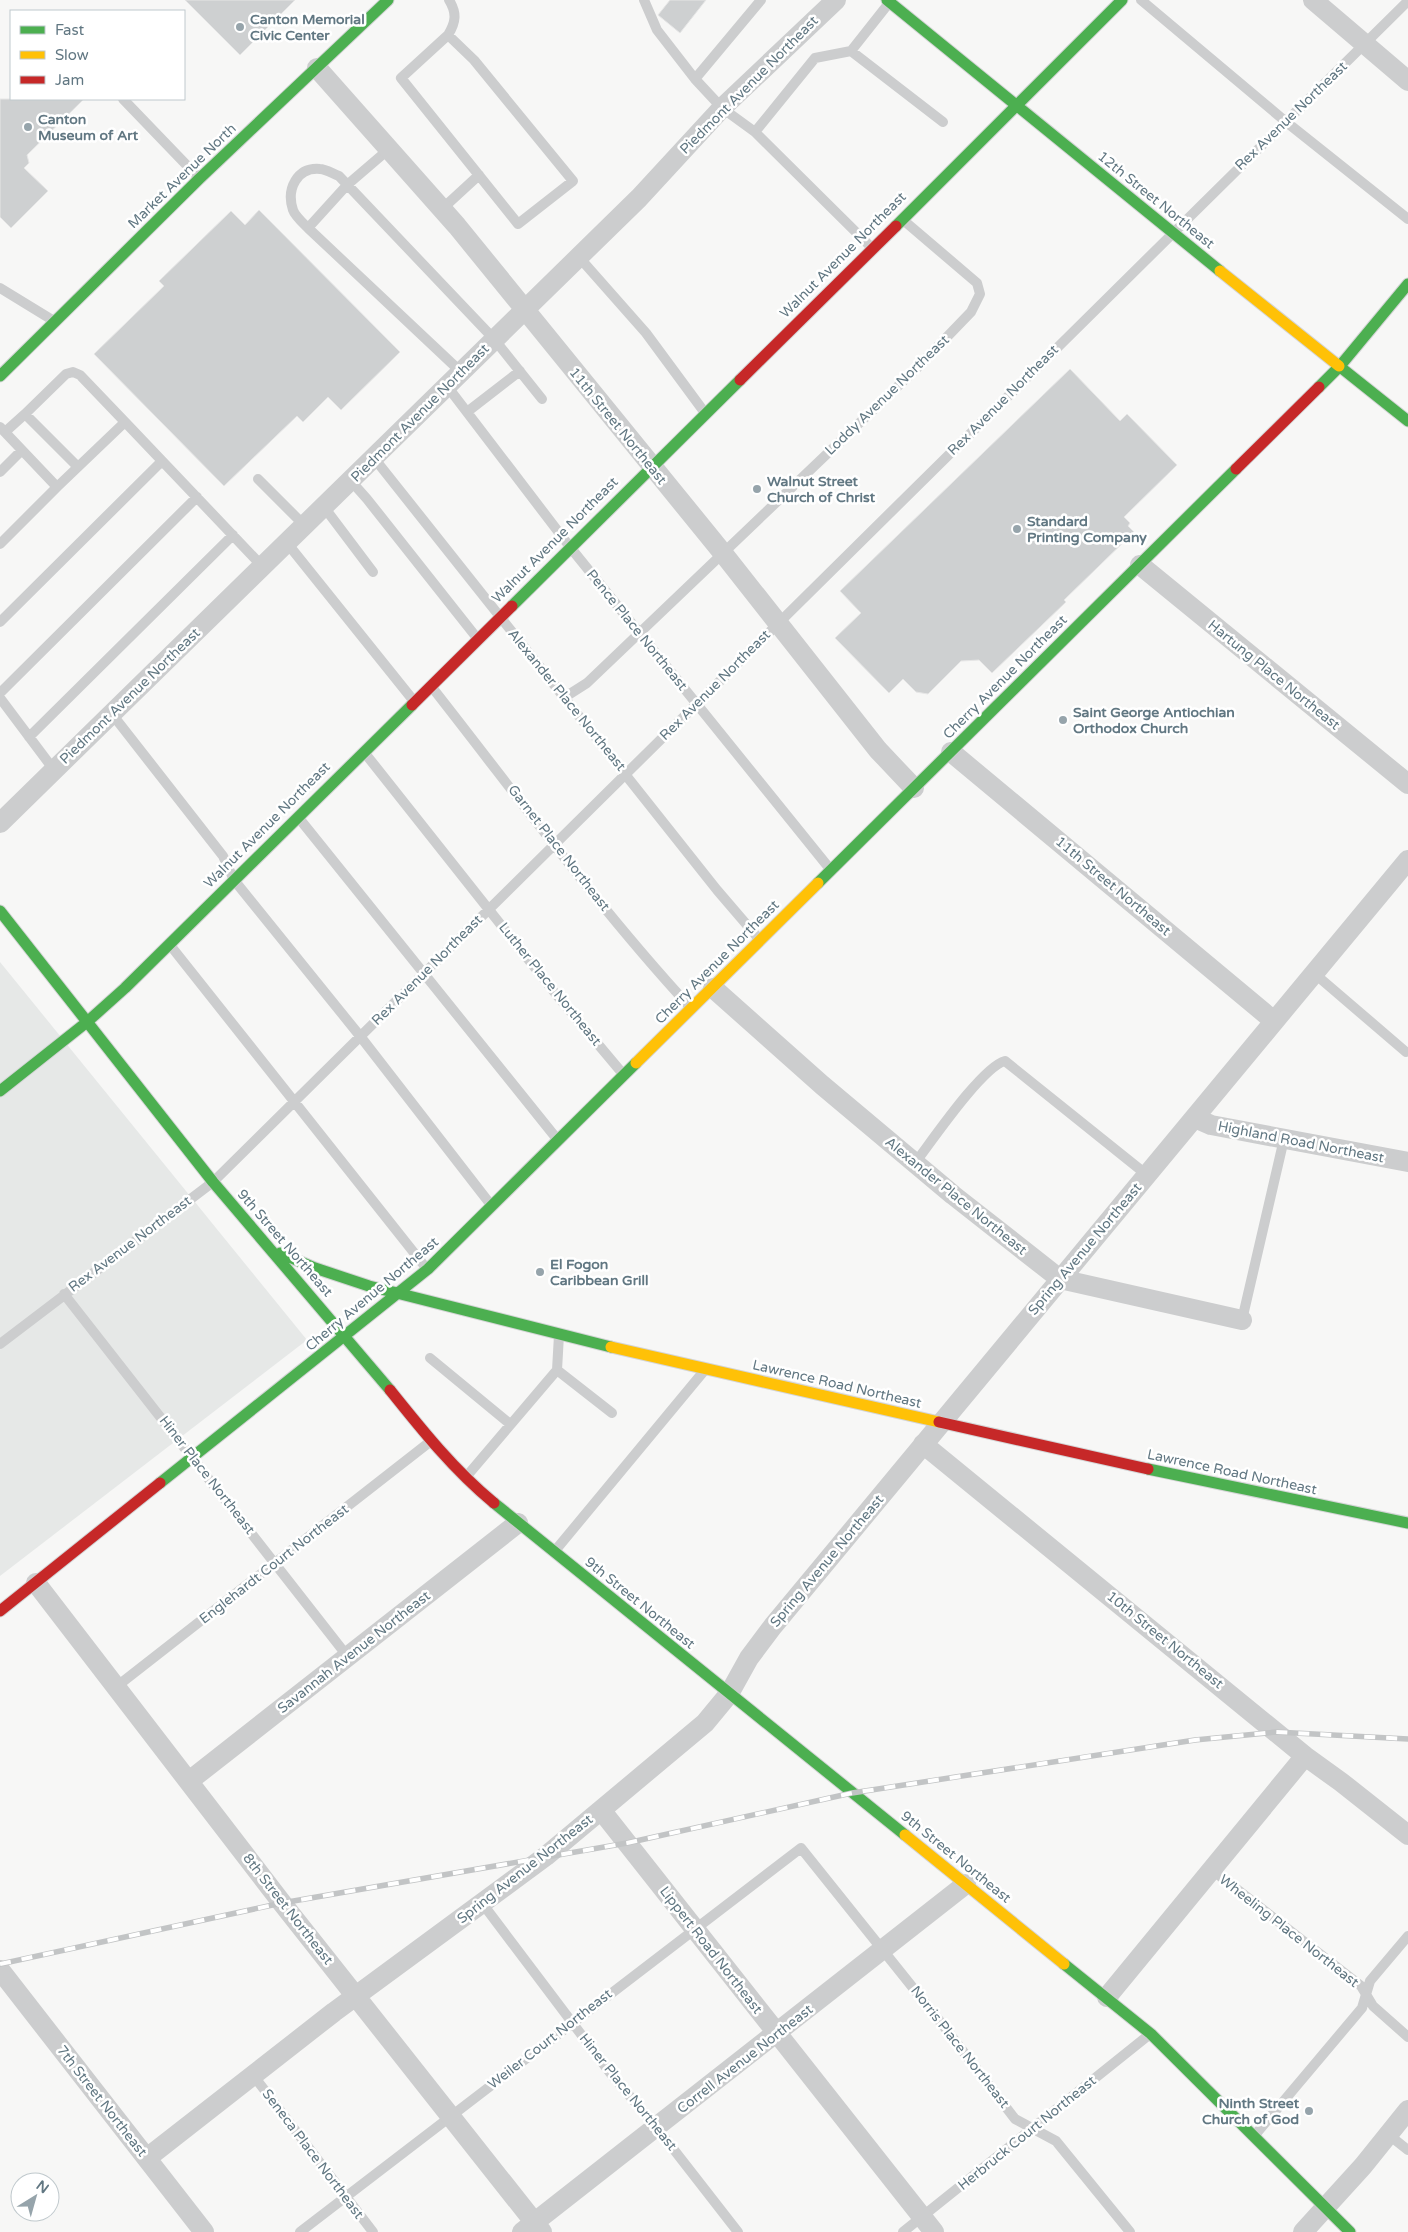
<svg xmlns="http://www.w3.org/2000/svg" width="1408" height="2232" font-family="'Varela Round',sans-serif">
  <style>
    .built { fill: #e6e8e7 }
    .building { fill: #ced0d1; stroke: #e6e6e6 }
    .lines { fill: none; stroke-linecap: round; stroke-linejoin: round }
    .fast-casing { stroke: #d4d5d6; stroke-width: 13 }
    .slow-casing { stroke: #d4d5d6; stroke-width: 13 }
    .jam-casing { stroke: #d4d5d6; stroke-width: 13 }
    .lane { stroke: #cccdce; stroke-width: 10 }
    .street { stroke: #cccdce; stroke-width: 20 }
    .fast { stroke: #4caf50; stroke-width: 11 }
    .slow { stroke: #ffc107; stroke-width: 11 }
    .jam { stroke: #c62828; stroke-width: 11 }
    .rail-casing { stroke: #c2c4c5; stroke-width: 5.5 }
    .rail { stroke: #fff; stroke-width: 4; stroke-dasharray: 11; stroke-linecap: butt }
    .poi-dot { fill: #96a4ab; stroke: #fff; stroke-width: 2 }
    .labels { text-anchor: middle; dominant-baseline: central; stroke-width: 5; stroke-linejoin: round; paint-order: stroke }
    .poi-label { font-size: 14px; font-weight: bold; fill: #617782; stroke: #fff; text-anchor: start }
    .street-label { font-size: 14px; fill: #617782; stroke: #fff }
  </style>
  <rect width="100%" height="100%" fill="#f7f7f6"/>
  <path class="built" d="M 0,962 L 307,1340 L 0,1576 Z"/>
  <path class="building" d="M 185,0 L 295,0 L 240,55 Z
    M 670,0 L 706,0 L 680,33 L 658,15 Z
    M 0,99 L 84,99 L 27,155 L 29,163 L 24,168 L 48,191 L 11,228 L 0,217 Z
    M 259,210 L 400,352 L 341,410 L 328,397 L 303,422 L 297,416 L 224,486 L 94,354 L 164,286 L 159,281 L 231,211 L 245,225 Z
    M 1070,369 L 1120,421 L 1127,414 L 1177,465 L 1124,517 L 1130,523 L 1128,526 L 1134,532 L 1064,600 L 1066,602 L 992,673 L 979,660 L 961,661 L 928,694 L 916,692 L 903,679 L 889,693 L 835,638 L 861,613 L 840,591 Z"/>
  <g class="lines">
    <g class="fast-casing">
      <path id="fast" d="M 887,0 L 1220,271
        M 896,226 L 1122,0
        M 1339,366 L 1408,421
        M 0,376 L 199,179 L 388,0
        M 1319,387 L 1340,366 L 1408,284
        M 512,606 L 740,380
        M 818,883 L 1236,469
        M 0,911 L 213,1182 L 390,1390
        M 0,1091 L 87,1022 L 125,988 L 412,705
        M 280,1253 L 315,1268 L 369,1286 L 611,1347
        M 1148,1469 L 1408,1523
        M 160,1483 L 428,1269 L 636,1063
        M 494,1503 L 905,1835
        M 1064,1964 L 1151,2034 L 1350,2232"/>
    </g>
    <g class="slow-casing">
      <path id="slow" d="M 1220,271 L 1339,366
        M 636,1063 L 818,883
        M 611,1347 L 939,1422
        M 905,1835 L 1064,1964"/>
    </g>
    <g class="jam-casing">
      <path id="jam" d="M 740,380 L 896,226
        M 1236,469 L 1319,387
        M 412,705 L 512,606
        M 390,1390 C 422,1430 454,1470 494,1503
        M 939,1422 L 1148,1469
        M 0,1611 L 160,1483"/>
    </g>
    <path class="lane" d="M 644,0 L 657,30 L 695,79
      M 761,0 L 695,79 L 722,108 L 755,132 L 871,247
      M 1141,0 L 1285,121 L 1408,219
      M 448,35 L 474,60 L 573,181 L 518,224 L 401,78 Z
      M 448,35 C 456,22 457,13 449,0
      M 851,51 L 943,122
      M 123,99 L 199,178
      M 755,132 L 815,58 L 851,51 L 889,3
      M 442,209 L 479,175
      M 308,228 L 347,185 L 389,149
      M 578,256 L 646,333 L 705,413
      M 0,288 L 54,321
      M 461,372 L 308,228 C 303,223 295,216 293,210 C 286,189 297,167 320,169 C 326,169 333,174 339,176 L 494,339 L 542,399
      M 447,386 L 570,547 L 830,869
      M 467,412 L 520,371
      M 25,414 L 66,374 L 73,372 L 80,375 L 125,422
      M 0,427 L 57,487 L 125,422 L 263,567
      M 5,432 L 25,414 L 78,467
      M 374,458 L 717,890 L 759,939
      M 0,472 L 22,450
      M 258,479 L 305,526
      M 351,481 L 367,499 L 477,638
      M 324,507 L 373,572
      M 287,543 L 413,700
      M 0,544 L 57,487
      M 0,622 L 162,461
      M 431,686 C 516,794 597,906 690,1007
      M 0,693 L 197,497
      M 565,697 L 587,683 L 917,368 L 971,312 L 980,294 L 977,283 L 902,219
      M 0,698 L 54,770
      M 112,714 L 223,856 L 234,880 L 360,1036 L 491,1205
      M 29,737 L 233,535
      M 364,752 L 555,993 L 623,1074
      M 298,817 L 557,1139
      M 170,945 L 427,1269
      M 1315,974 L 1406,1052
      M 915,1163 C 932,1141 982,1067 1005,1061 L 1147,1175
      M 64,1294 L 348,1657
      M 1242,1320 L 1284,1139
      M 0,1344 L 213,1182 L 1408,1
      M 430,1358 L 510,1424
      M 557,1370 L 612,1413
      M 466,1477 L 557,1370 L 559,1335
      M 554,1552 L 704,1371
      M 116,1687 L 431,1441
      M 1211,1869 L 1361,1986 L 1373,2006 L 1408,2037
      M 482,1903 L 611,2074 L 657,2128 L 738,2232
      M 253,2075 L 373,2232
      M 1255,2135 L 1362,2008 L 1370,1981 L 1408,1936
      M 1389,2135 L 1408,2150
      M 300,2232 L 801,1848 L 946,2029 L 1015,2119 L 1056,2141 L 1130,2232
      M 903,2232 L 1150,2034"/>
    <path class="street" d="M 1313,0 L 1408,81
      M 317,68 L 457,226 L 722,552 L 878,750 L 914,788
      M 1140,565 L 1408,784
      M 951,752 L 1274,1021
      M 0,823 L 639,198 L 722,108 L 836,0
      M 713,988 L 822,1085 L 953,1195 L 1060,1279 L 1242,1320
      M 1195,1118 L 1211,1125 L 1408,1162
      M 923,1444 L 1305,1756 L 1341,1782 L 1408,1835
      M 36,1583 L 282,1903 L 542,2232
      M 189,1781 L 518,1523
      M 601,1810 L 934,2232
      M 0,1970 L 204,2232
      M 1107,1997 L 1305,1756
      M 147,2158 L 334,2012 L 546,1856 L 705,1723 L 729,1694 L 749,1658 L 773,1626 L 1408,860
      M 522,2232 L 966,1884
      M 1303,2232 L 1363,2166 L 1408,2110"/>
    <use href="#fast" class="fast"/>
    <use href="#slow" class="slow"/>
    <use href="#jam" class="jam"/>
    <g class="rail-casing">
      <path id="rail" d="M 0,1964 L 282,1903 L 627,1843 L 852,1793 L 1195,1740 L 1276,1732 L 1408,1739"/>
    </g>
    <use href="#rail" class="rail"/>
  </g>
  <g class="poi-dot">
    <circle cx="240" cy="27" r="5"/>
    <circle cx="28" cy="127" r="5"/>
    <circle cx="757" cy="489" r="5"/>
    <circle cx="1017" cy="529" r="5"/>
    <circle cx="1063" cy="720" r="5"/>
    <circle cx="540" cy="1272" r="5"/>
    <circle cx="1309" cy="2111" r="5"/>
  </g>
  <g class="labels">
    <g class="poi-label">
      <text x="250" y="19">Canton Memorial<tspan x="250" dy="16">Civic Center</tspan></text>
      <text x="38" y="119">Canton<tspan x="38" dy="16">Museum of Art</tspan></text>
      <text x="767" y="481">Walnut Street<tspan x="767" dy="16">Church of Christ</tspan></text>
      <text x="1027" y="521">Standard<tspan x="1027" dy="16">Printing Company</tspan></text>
      <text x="1073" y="712">Saint George Antiochian<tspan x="1073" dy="16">Orthodox Church</tspan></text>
      <text x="550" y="1264">El Fogon<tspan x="550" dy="16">Caribbean Grill</tspan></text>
      <text x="1299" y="2103" text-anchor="end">Ninth Street<tspan x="1299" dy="16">Church of God</tspan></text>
    </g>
    <g class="street-label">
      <text transform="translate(749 85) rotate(-45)">Piedmont Avenue Northeast</text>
      <text transform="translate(1291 116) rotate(-44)">Rex Avenue Northeast</text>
      <text transform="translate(182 176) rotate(-44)">Market Avenue North</text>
      <text transform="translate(1156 200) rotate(39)">12th Street Northeast</text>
      <text transform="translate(843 255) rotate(-45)">Walnut Avenue Northeast</text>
      <text transform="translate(887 395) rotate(-44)">Loddy Avenue Northeast</text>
      <text transform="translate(1003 400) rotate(-45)">Rex Avenue Northeast</text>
      <text transform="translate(420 413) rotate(-45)">Piedmont Avenue Northeast</text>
      <text transform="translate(618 426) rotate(51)">11th Street Northeast</text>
      <text transform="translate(555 540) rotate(-45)">Walnut Avenue Northeast</text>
      <text transform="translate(637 630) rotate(51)">Pence Place Northeast</text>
      <text transform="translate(1274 675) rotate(39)">Hartung Place Northeast</text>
      <text transform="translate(1005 677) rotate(-45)">Cherry Avenue Northeast</text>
      <text transform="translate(715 685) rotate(-45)">Rex Avenue Northeast</text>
      <text transform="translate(130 696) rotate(-44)">Piedmont Avenue Northeast</text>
      <text transform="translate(567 700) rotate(51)">Alexander Place Northeast</text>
      <text transform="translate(267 825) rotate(-45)">Walnut Avenue Northeast</text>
      <text transform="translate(559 848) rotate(52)">Garnet Place Northeast</text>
      <text transform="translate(1113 886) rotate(40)">11th Street Northeast</text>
      <text transform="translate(717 962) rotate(-45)">Cherry Avenue Northeast</text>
      <text transform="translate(427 970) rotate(-45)">Rex Avenue Northeast</text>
      <text transform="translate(550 984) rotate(51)">Luther Place Northeast</text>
      <text transform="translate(1301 1142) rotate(11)">Highland Road Northeast</text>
      <text transform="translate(956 1196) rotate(39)">Alexander Place Northeast</text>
      <text transform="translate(285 1243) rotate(49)">9th Street Northeast</text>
      <text transform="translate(130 1244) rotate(-37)">Rex Avenue Northeast</text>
      <text transform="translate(1085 1249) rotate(-50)">Spring Avenue Northeast</text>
      <text transform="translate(372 1294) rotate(-40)">Cherry Avenue Northeast</text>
      <text transform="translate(837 1384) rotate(13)">Lawrence Road Northeast</text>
      <text transform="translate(1232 1472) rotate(12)">Lawrence Road Northeast</text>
      <text transform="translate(207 1475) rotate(52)">Hiner Place Northeast</text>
      <text transform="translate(827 1561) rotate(-50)">Spring Avenue Northeast</text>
      <text transform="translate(274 1564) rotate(-38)">Englehardt Court Northeast</text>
      <text transform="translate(640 1603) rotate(39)">9th Street Northeast</text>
      <text transform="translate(1165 1640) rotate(39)">10th Street Northeast</text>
      <text transform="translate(354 1652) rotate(-38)">Savannah Avenue Northeast</text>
      <text transform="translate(956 1857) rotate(39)">9th Street Northeast</text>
      <text transform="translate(525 1869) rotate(-38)">Spring Avenue Northeast</text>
      <text transform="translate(288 1909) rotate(52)">8th Street Northeast</text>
      <text transform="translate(1289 1931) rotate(38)">Wheeling Place Northeast</text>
      <text transform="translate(711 1950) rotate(52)">Lippert Road Northeast</text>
      <text transform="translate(550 2039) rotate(-38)">Weiler Court Northeast</text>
      <text transform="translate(960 2047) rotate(52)">Norris Place Northeast</text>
      <text transform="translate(745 2059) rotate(-38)">Correll Avenue Northeast</text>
      <text transform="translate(628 2092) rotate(51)">Hiner Place Northeast</text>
      <text transform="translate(102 2101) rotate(52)">7th Street Northeast</text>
      <text transform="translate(1027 2133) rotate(-39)">Herbruck Court Northeast</text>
      <text transform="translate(313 2154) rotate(53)">Seneca Place Northeast</text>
    </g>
  </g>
  <rect x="10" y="10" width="175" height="90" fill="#ffffff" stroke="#c0c9cd"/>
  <rect x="20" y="26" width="25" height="8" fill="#4caf50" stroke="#c0c9cd"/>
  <text x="55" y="35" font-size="15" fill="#617782">Fast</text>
  <rect x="20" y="51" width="25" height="8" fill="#ffc107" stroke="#c0c9cd"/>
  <text x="55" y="60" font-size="15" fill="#617782">Slow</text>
  <rect x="20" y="76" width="25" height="8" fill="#c62828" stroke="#c0c9cd"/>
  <text x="55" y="85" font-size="15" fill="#617782">Jam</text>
  <g transform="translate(35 2197) rotate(37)"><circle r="24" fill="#ffffff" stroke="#c0c9cd"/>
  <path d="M0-4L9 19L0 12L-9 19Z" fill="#96a4ab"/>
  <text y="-8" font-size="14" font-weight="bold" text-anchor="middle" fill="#617782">N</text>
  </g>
</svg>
